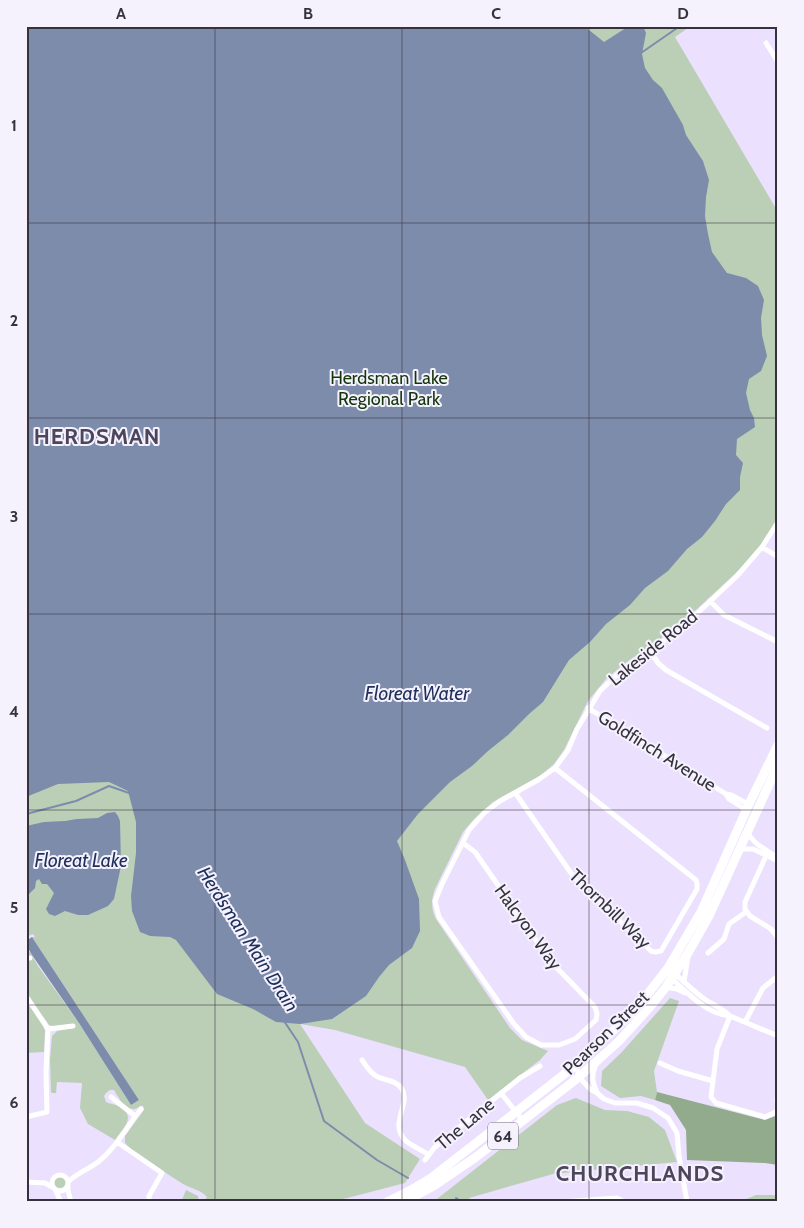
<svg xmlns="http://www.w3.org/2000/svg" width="804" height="1228" font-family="Cabin,sans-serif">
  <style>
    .green { fill: #bbcfb7 }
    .forest { fill: #92ab8d }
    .water { fill: #7d8cab }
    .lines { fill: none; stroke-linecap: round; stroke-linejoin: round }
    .stream { stroke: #7d8cab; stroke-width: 2 }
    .minor { stroke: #fff; stroke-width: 5 }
    .primary { stroke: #fff; stroke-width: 9 }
    .grid { fill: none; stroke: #36323d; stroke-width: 1; stroke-opacity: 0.55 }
    .labels { text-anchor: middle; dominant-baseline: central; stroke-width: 4; stroke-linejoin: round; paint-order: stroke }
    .shield { fill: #f5f2fd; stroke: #6f6c77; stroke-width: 1 }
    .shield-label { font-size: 16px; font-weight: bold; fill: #36323d }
    .park-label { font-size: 18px; fill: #13360a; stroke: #f5f2fd }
    .street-label { font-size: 18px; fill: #36323d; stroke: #f5f2fd }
    .water-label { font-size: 19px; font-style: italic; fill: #1d2f5a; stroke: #f5f2fd }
    .district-label { font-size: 22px; font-weight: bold; letter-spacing: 1px; fill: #4d455c; stroke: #f5f2fd }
    .neatline { fill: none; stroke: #36323d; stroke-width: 2 }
    .grid-label { font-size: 16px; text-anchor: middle; font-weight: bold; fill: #36323d }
  </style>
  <rect width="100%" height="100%" fill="#ebe1fe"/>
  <path class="green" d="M 26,26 L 691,26 L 675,37 L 778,212 L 778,516 L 777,519 L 760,547 L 739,570 L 697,609 L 663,637 L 624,664 L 606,679 L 588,701 L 564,750 L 554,764 L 541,775 L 493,802 L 474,819 L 463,832 L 435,889 C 431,900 431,909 436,919 L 510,1028 L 522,1040 L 548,1051 L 540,1060 L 488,1100 L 465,1067 L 335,1030 L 300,1024 L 365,1123 L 420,1159 L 405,1183 L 332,1202 L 203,1202 L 207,1197 C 201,1190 190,1188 183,1184 C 165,1173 148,1160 131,1149 L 125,1143 L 125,1136 L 144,1110 L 143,1106 L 140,1106 C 133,1113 123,1107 119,1098 C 117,1096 116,1093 114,1090 L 110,1090 L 106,1093 L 104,1096 L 106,1102 C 110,1104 114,1104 118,1106 C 138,1116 123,1128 115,1140 L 88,1124 L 80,1108 L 82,1083 L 57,1082 L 56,1093 L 52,1093 L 51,1092 L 50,1060 L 52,1036 L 57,1031 L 74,1028 L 75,1026 L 53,1026 L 49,1025 L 26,992 L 26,961 L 30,960 L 26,956 L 26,953 L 30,952 L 38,966 L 79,1023 L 131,1105 L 139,1100 L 32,937 L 35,937 L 33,934 L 26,937 Z
    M 670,998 L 679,1001 L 654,1071 L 657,1092 L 655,1100 L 641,1096 L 620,1098 L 601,1086 L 602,1071 L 621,1053 Z
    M 26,1001 L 43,1024 L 45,1031 L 44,1052 L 26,1053 Z
    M 576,1098 L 605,1110 L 627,1111 L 649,1117 L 665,1130 L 677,1162 L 553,1174 L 469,1198 L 473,1202 L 433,1202 L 557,1105 Z
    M54 1182a6 6 0 1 1 12 0a6 6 0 1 1-12 0Z
    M 186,1190 L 198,1196 L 199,1202 L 181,1202 Z
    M 756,1195 L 773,1195 L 778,1196 L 778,1202 L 739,1202 Z"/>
  <path class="forest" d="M 657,1092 L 765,1120 L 778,1115 L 778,1165 L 765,1163 L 687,1160 L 686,1130 L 670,1105 L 655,1100 Z"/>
  <path class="water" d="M 26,26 L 584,26 L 604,42 L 629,26 L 643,26 L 646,33 L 642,54 L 645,68 L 653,80 L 662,88 L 683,125 L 686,135 L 703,161 L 709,180 L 706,197 L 705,216 L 708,234 L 712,252 L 727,273 L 746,278 L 758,286 L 764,300 L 761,318 L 762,335 L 767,356 L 761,371 L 749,379 L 746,393 L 750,410 L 754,418 L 755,427 L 737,439 L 736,455 L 743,463 L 740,477 L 740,490 L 726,504 L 715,521 L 702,537 L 687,549 L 668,571 L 645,588 L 630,605 L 606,624 L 590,642 L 569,660 L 543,702 L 529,714 L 508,735 L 488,751 L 472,766 L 450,782 L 418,814 L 397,841 L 405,860 L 419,899 L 420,931 L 412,948 L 389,965 L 379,977 L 366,996 L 332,1019 L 300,1024 L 276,1022 L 253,1009 L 217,994 L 176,940 L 170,937 L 150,936 L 140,932 L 132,911 L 131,896 L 136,853 L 136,822 L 128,791 L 109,782 L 58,784 L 26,797 Z
    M 115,812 L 118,816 L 120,821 L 121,866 L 114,899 L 108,906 L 88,915 L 78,915 L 65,911 L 55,916 L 49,914 L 46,909 L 54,893 L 47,884 L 42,884 L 39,879 L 36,881 L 35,888 L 26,897 L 26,826 L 44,822 L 65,821 L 77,819 L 98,818 L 107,813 Z
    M 32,937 L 139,1100 L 131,1105 L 79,1023 L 32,955 L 26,945 L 26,941 Z"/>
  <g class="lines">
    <path class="stream" d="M 641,53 L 680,26
      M 26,814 L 76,801 L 109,786 L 129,793
      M 284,1021 L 298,1042 L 324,1121 L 377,1160 L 408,1178
      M 456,1198 L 462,1202"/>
    <path class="minor" d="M 766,43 L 778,62
      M 762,547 L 778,557
      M 710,601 L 724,615 L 778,642
      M 650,651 L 658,663 L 666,670 L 767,728
      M 588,708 L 726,794 L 729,799 L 748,811
      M 516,794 L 573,876 L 651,951 L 655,952 L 661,951 L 697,889 L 697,884 L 696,880 L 555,768
      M 726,794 L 731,795 L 750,805
      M 747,832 C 754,845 766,849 778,858
      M 463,843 L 475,852 L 552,963 L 595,1007 L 597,1014 L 596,1020 L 575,1039 L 559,1045 L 541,1045 L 526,1037 L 514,1024 L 439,917 L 435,901 L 442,884 L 469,830 L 484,813 L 500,801 L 538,780 L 555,768 L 568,750 L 577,729 L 600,691 L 624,668 L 650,651 L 685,625 L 737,576 L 762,547 L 778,522
      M 739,849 L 753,849 L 778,861
      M 766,856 L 745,902 L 745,909 L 750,916 L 771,929 L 778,938
      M 708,953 L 724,939 L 729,924 L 746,912
      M 26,958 L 30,958
      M 674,973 C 685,982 694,992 706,1000 C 714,1005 723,1009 730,1016 L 778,1036
      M 671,978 C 688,993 706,1014 730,1016
      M 684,982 L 688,956
      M 666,987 L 677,989 L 685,993
      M 26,996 L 48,1029 L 46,1072 L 47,1112 L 26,1117
      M 730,1016 L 717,1049 L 711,1097 L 716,1103 L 765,1117 L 778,1111
      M 745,1022 L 763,988 L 778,976
      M 48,1029 L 73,1026
      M 362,1060 C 366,1066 371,1074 378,1077 C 387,1081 396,1080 402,1089 C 411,1105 388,1124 406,1141 C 412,1146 422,1150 429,1155
      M 660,1063 L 678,1071 L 713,1081
      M 576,1065 L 579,1077 L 590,1089 L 597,1093 L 604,1099 L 615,1103 L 637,1103 L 653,1108 L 668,1118 L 677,1133 L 679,1156 L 687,1202
      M 596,1065 C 591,1075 592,1082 597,1092
      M 778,1092 L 777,1101 L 778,1106
      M 501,1093 L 523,1121
      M 111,1097 L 135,1116
      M 117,1142 L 162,1173 L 149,1196 L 149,1202
      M 425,1160 L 434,1148 L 447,1137 L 520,1078 L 540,1066
      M52 1183a8 8 0 1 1 16 0a8 8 0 1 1-16 0Z
      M 26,1182 L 45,1183 L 52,1187
      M 68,1182 C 77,1173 89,1169 98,1162 C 116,1148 127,1126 141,1109
      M 68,1185 L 68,1190 L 71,1202
      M 55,1189 L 61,1202
      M 560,1202 L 617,1198 L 624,1202"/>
    <path class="primary" d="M 387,1202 L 411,1190 L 431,1178 L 516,1112 L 576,1065 L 630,1015 L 643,1000 L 668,968 L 701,912 L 749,804 L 778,745
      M 404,1202 L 435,1185 L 476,1157 L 579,1077 L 619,1041 L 649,1008 L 666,987 L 688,953 L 709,916 L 778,765"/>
  </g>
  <path class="grid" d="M 215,26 L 215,1202M 402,26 L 402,1202M 589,26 L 589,1202M 26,223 L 778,223M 26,418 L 778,418M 26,614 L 778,614M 26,810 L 778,810M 26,1005 L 778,1005"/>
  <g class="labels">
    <rect class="shield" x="488" y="1122.5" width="30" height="27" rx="4"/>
    <g class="shield-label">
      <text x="503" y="1136">64</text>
    </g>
    <g class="park-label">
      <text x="389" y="378">Herdsman Lake<tspan x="389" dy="21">Regional Park</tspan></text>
    </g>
    <g class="street-label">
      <text transform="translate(653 648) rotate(-39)">Lakeside Road</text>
      <text transform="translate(657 751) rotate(32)">Goldfinch Avenue</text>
      <text transform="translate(610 909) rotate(44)">Thornbill Way</text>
      <text transform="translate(528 927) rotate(54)">Halcyon Way</text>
      <text transform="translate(606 1033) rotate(-44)">Pearson Street</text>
      <text transform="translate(465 1124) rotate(-40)">The Lane</text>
    </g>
    <g class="water-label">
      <text x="417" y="693">Floreat Water</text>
      <text x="81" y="860">Floreat Lake</text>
      <text transform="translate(248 939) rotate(57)">Herdsman Main Drain</text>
    </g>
    <g class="district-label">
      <text x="97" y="436">HERDSMAN</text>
      <text x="640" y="1173">CHURCHLANDS</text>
    </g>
  </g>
  <rect width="804" height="1228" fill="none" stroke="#f5f2fd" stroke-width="55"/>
  <rect x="28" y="28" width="748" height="1172" class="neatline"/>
  <g class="grid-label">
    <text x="121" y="19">A</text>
    <text x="308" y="19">B</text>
    <text x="496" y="19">C</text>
    <text x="683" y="19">D</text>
    <text x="14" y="131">1</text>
    <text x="14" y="326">2</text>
    <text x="14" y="522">3</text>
    <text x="14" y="717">4</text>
    <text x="14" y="913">5</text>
    <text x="14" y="1108">6</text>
  </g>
</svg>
